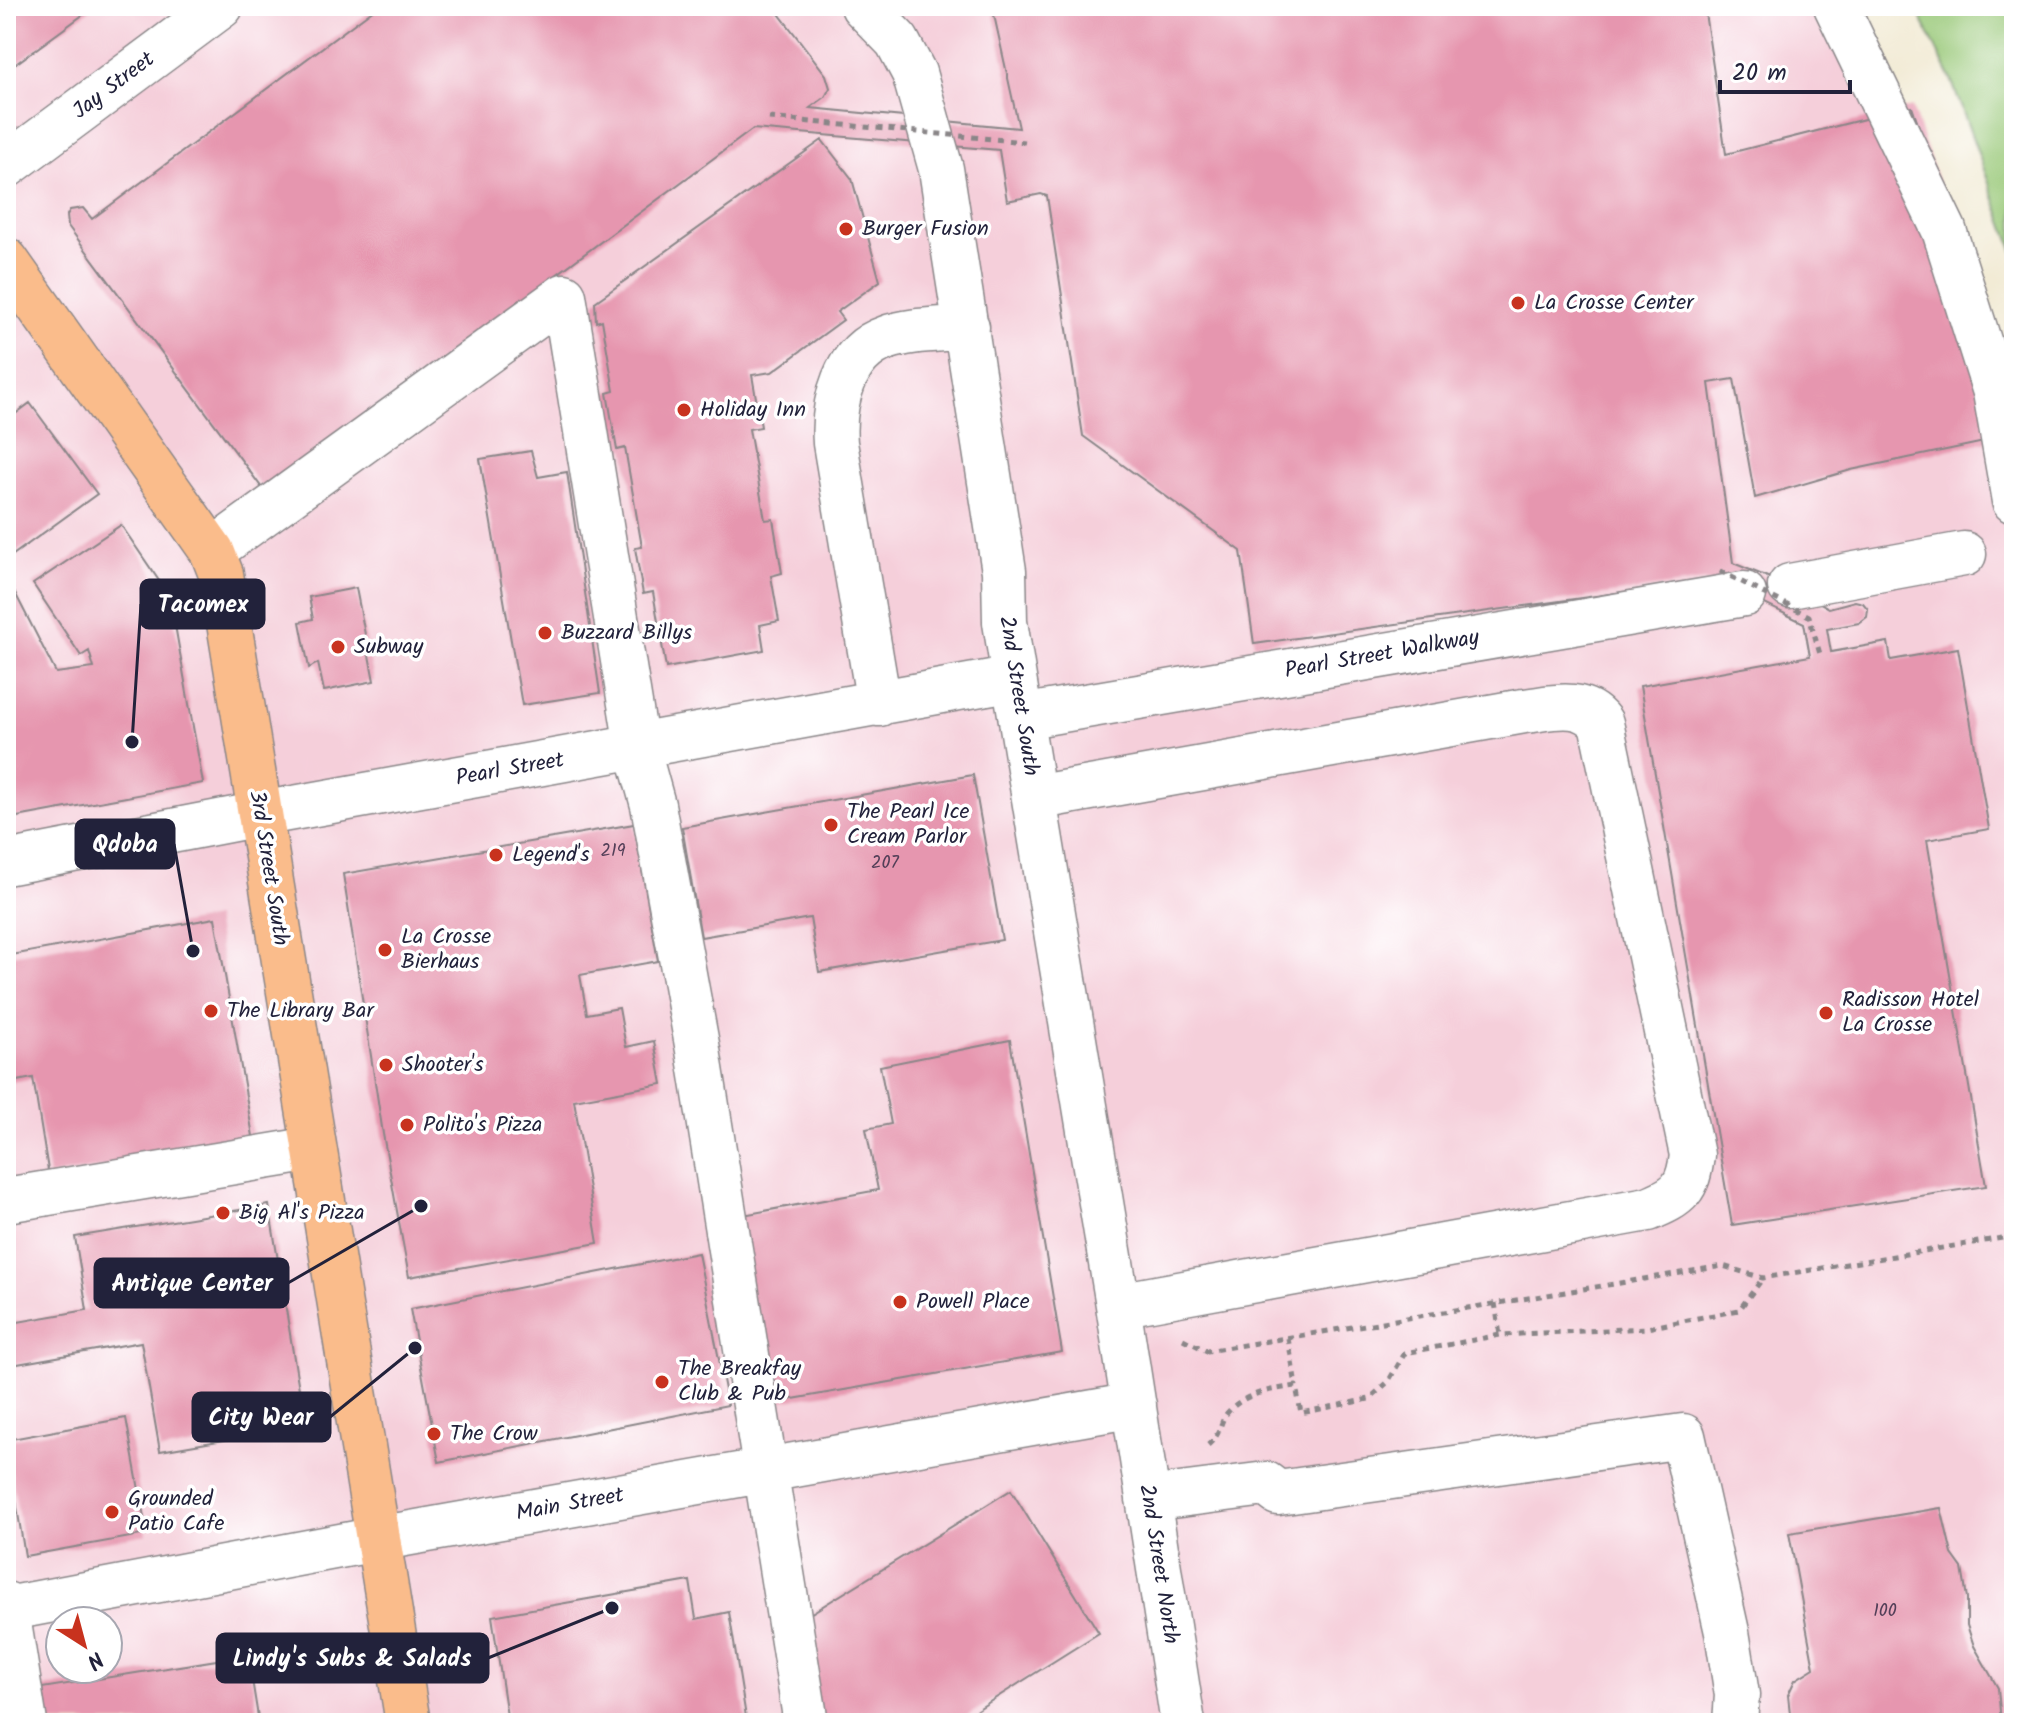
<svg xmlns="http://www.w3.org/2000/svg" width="2020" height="1729" font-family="Kalam,sans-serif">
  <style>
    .built { fill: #f5cfda; fill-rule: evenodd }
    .green { fill: #97c776; stroke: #5c7458; stroke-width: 2 }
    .building { fill: #e696af }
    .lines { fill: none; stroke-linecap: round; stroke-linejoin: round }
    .minor-casing { stroke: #8a8688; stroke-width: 47 }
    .highway-casing { stroke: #8a8688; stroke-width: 47 }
    .path { stroke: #8a8688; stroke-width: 5; stroke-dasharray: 6 6; stroke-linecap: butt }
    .minor { stroke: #fff; stroke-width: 44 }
    .highway { stroke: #fabc8b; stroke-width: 44 }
    .path-bridge { stroke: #8a8688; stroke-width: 5; stroke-dasharray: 6 6; stroke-linecap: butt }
    .poi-dot { fill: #c8321e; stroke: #fff; stroke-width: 3 }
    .labels { text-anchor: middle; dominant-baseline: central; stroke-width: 7; stroke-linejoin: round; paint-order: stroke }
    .number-label { font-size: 18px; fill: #533f58 }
    .street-label { font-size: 22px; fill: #22223b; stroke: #fff }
    .poi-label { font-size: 22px; fill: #22223b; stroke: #fff; text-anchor: start }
    .leader { fill: none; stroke: #22223b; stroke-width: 3 }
    .callout-dot { fill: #22223b; stroke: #fff; stroke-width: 3 }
    .callout { fill: #22223b; stroke: #22223b; stroke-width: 3 }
    .callout-label { font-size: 24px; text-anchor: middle; font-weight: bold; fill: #fff }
  </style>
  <rect width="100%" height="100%" fill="#fff"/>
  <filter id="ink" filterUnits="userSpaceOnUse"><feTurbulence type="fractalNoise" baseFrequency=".0125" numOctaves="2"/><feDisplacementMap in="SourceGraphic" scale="16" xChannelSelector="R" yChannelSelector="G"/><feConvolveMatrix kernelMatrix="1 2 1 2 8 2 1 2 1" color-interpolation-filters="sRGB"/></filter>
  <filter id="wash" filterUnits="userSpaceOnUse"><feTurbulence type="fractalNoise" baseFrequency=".006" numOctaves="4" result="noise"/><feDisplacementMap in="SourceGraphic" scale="32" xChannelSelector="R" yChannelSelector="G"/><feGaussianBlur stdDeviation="1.8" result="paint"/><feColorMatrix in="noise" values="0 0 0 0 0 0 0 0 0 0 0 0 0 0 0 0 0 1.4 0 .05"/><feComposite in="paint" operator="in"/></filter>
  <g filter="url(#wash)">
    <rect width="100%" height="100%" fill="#f2ebd5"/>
    <path class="built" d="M 6,6 L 1836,6 L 2014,501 L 2014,1723 L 6,1723 ZM 60,1621 L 108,1621 L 108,1669 L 60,1669 Z"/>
    <path class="green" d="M 1915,6 L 2014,6 L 2014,252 L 1951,79 Z"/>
    <g id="blocks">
      <path class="building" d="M 6,6 L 95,6 L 6,71 Z
        M 378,6 L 773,6 L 826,75 L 830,88 L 825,97 L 810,108 L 1019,128 L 992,6 L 1704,6 L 1726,154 L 1912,107 L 1954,227 L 2008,437 L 1851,470 L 1755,498 L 1734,379 L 1709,383 L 1733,563 L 1790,586 L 1829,608 L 1855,601 L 1863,603 L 1868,609 L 1867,617 L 1859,623 L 1827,629 L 1831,652 L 1888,642 L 1891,660 L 1958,648 L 1989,829 L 1927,840 L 1986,1186 L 1732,1225 L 1640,686 L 1810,656 L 1804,623 L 1744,594 L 1703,581 L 1254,644 L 1241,551 L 1083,436 L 1047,196 L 1041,194 L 1007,201 L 999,150 L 753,129 L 282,478 L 268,496 L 68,226 L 67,215 L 70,210 L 83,208 L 92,219 Z
        M 822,140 L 852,179 L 880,281 L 837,312 L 843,320 L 772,372 L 752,375 L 761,427 L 749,429 L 765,520 L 773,519 L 782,573 L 771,576 L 779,621 L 760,625 L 764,650 L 666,668 L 653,592 L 643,594 L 635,548 L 642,547 L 625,448 L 617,450 L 607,393 L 614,391 L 602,320 L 596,322 L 595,302 Z
        M 30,403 L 97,494 L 6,560 L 6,421 Z
        M 531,451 L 538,477 L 567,472 L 600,693 L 522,705 L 480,459 Z
        M 121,525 L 170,597 L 203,783 L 6,819 L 6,591 L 12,587 L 56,673 L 94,668 L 89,651 L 81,656 L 33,584 Z
        M 356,588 L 374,681 L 324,691 L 318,663 L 309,668 L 300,622 L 313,619 L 309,597 Z
        M 973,775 L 1002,940 L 819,972 L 810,918 L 701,937 L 682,827 Z
        M 634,824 L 658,961 L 580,975 L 587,1014 L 619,1008 L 626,1047 L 654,1041 L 662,1084 L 574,1100 L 598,1243 L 409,1277 L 383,1134 L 343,874 Z
        M 215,918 L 254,1142 L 49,1176 L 33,1078 L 6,1083 L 6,956 Z
        M 1010,1040 L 1062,1352 L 764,1404 L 732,1217 L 878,1190 L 866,1129 L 891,1124 L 880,1066 Z
        M 269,1205 L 305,1426 L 160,1451 L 141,1342 L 6,1366 L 6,1324 L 87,1310 L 75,1237 Z
        M 698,1253 L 728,1405 L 439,1462 L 410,1309 Z
        M 126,1418 L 147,1534 L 25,1556 L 6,1440 Z
        M 1011,1490 L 1099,1633 L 956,1723 L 812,1723 L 797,1622 Z
        M 1941,1508 L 1952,1554 L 1962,1568 L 1967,1598 L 1967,1625 L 1974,1646 L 1998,1688 L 2001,1723 L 1791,1723 L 1788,1695 L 1795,1680 L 1814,1668 L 1789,1533 Z
        M 690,1581 L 696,1619 L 729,1612 L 747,1723 L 508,1723 L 492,1616 Z
        M 248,1655 L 259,1723 L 47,1723 L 42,1688 Z"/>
    </g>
  </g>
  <g filter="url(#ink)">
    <use href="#blocks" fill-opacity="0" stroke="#8a8688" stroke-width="2"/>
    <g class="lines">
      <g class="minor-casing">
        <path id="minor" d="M 863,6 L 897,41 L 914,73 L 941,169 L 1004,571 L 1005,622 L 1014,678 L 1118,1305 L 1183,1723
          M 1836,6 L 1944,230 L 1995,392 L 2014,501
          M 6,166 L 221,6
          M 212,551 L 564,296 L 637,747 L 653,805 L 698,1050 L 806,1723
          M 1790,586 L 1964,554
          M 879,704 L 835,443 C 832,403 844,352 886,338 C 910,329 941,330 967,327
          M 1021,717 L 1744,594
          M 1034,798 L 1524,711 C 1551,708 1582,698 1601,723 L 1692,1155 C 1688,1189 1680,1196 1648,1209 L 1118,1305
          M 6,863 L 260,814 L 1014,678
          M 6,1200 L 313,1149
          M 1148,1499 L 1266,1484 L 1278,1493 L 1683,1436 L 1727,1632 L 1737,1695 L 1735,1723
          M 6,1604 L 25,1723
          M 6,1609 L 377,1539 L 1134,1405"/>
      </g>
      <g class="highway-casing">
        <path id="highway" d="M 6,260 L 212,551 L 221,574 L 408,1723"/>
      </g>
      <path class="path" d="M 1495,1303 L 1500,1335
        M 1288,1338 L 1296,1386
        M 1183,1339 L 1207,1351 L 1723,1266 L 1763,1278 L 2014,1236
        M 1208,1445 C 1223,1432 1218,1425 1227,1413 C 1245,1392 1271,1390 1296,1386 L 1301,1413 L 1369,1399 L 1388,1382 L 1405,1353 L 1500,1335 L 1647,1328 L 1739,1310 L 1763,1278"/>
      <use href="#minor" class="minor"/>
      <use href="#highway" class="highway"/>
      <path class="path-bridge" d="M 769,118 L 1025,142
        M 1720,571 L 1809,616 L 1820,654"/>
    </g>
  </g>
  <g class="poi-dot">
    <circle cx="846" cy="229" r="8"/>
    <circle cx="1518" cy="303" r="8"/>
    <circle cx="684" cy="410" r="8"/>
    <circle cx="545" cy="633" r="8"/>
    <circle cx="338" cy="647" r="8"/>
    <circle cx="831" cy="825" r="8"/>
    <circle cx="496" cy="855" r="8"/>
    <circle cx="385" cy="950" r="8"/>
    <circle cx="211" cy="1011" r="8"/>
    <circle cx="1826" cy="1013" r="8"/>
    <circle cx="386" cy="1065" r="8"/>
    <circle cx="407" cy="1125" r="8"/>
    <circle cx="223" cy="1213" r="8"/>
    <circle cx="900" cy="1302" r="8"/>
    <circle cx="662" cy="1382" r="8"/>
    <circle cx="434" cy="1434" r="8"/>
    <circle cx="112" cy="1512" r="8"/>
  </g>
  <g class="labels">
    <g class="number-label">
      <text x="613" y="851">219</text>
      <text x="885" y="863">207</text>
      <text x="1885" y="1611">100</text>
    </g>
    <g class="street-label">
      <text transform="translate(114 86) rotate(-37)">Jay Street</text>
      <text transform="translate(1382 655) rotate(-10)">Pearl Street Walkway</text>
      <text transform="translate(1018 696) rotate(81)">2nd Street South</text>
      <text transform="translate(510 770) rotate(-10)">Pearl Street</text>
      <text transform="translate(268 868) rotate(81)">3rd Street South</text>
      <text transform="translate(570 1505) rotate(-10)">Main Street</text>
      <text transform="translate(1158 1564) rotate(81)">2nd Street North</text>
    </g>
    <g class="poi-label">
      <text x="862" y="229">Burger Fusion</text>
      <text x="1534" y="303">La Crosse Center</text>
      <text x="700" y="410">Holiday Inn</text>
      <text x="561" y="633">Buzzard Billys</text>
      <text x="354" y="647">Subway</text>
      <text x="847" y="812">The Pearl Ice<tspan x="847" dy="25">Cream Parlor</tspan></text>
      <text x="512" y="855">Legend's</text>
      <text x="401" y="937">La Crosse<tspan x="401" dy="25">Bierhaus</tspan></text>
      <text x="1842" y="1000">Radisson Hotel<tspan x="1842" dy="25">La Crosse</tspan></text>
      <text x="227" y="1011">The Library Bar</text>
      <text x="402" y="1065">Shooter's</text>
      <text x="423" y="1125">Polito's Pizza</text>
      <text x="239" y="1213">Big Al's Pizza</text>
      <text x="916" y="1302">Powell Place</text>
      <text x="678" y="1369">The Breakfay<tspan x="678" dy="25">Club &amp; Pub</tspan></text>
      <text x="450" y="1434">The Crow</text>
      <text x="128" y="1499">Grounded<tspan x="128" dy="25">Patio Cafe</tspan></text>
    </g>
  </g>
  <path class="leader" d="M132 742L141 604M193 951L174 844M421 1206L288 1283M415 1348L330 1417M612 1608L488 1658"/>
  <g class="callout-dot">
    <circle cx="132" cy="742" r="8"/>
    <circle cx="193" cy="951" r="8"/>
    <circle cx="421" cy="1206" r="8"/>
    <circle cx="415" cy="1348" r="8"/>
    <circle cx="612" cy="1608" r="8"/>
  </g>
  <g class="callout">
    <rect x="141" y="580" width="123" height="48" rx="8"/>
    <rect x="76" y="820" width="98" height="48" rx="8"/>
    <rect x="95" y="1259" width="193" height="48" rx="8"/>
    <rect x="193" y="1393" width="137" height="48" rx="8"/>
    <rect x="217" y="1634" width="271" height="48" rx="8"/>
  </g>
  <g class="callout-label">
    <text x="203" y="612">Tacomex</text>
    <text x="125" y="852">Qdoba</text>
    <text x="192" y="1291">Antique Center</text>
    <text x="261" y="1425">City Wear</text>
    <text x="352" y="1666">Lindy's Subs &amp; Salads</text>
  </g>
  <rect width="2020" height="1729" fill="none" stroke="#fff" stroke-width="32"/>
  <g transform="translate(84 1645) rotate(144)"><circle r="38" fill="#ffffff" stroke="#a7a7b1" stroke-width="2"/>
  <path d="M0-6L14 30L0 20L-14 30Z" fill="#c8321e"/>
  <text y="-12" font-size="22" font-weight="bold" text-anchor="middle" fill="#22223b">N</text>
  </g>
  <path d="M1720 80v12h130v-12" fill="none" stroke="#22223b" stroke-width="4"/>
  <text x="1732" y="80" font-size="24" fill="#22223b" stroke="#ffffff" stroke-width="6" paint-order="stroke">20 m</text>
</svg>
